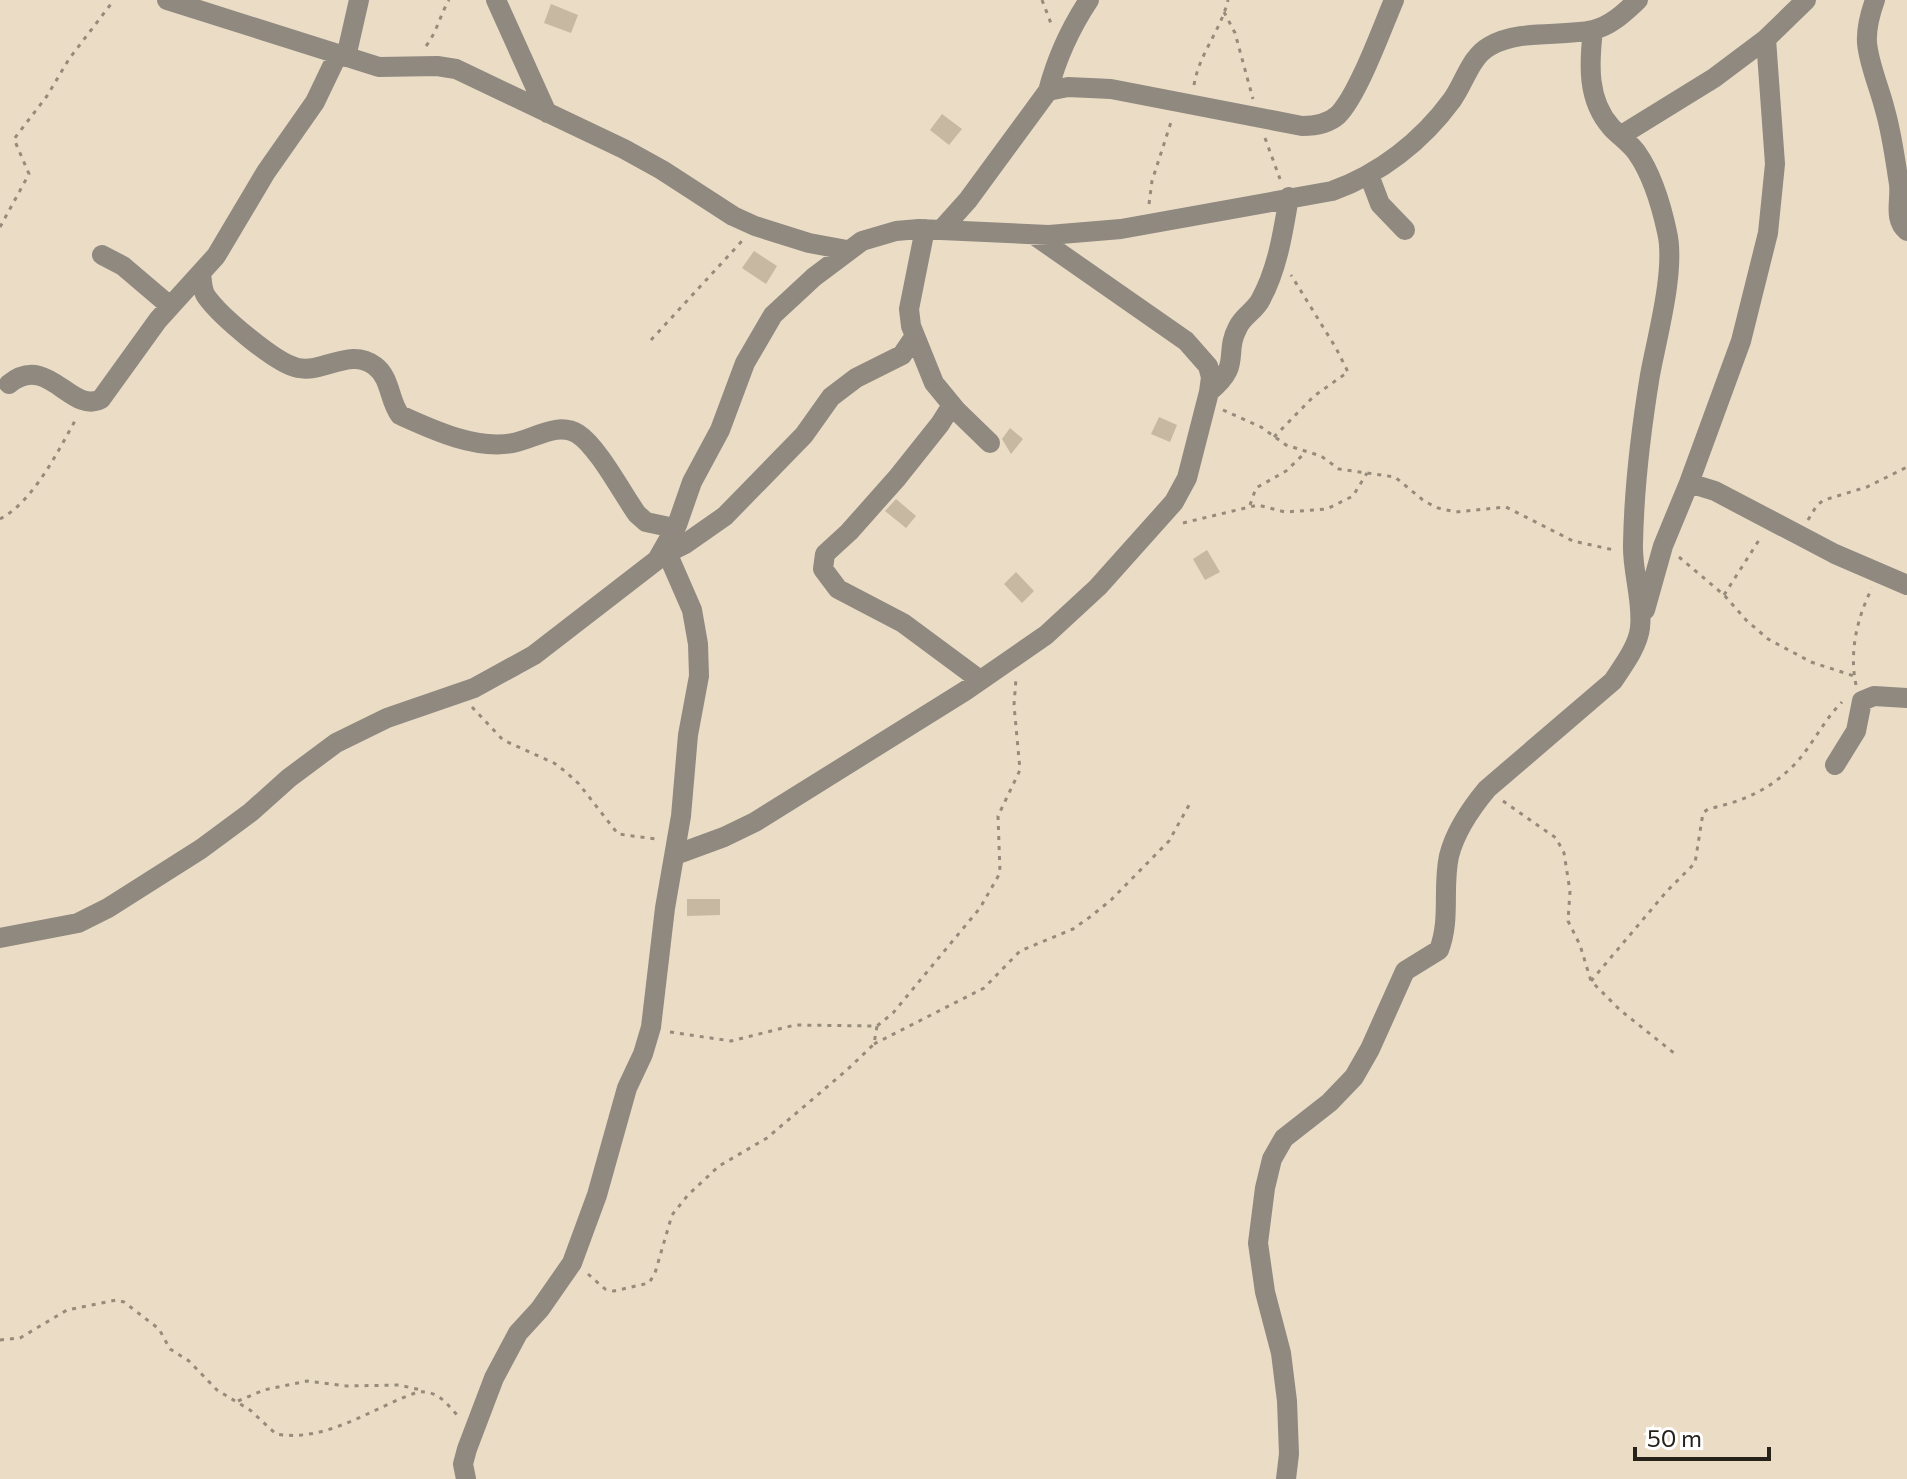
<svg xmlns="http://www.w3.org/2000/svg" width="1907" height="1479" font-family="Commissioner,sans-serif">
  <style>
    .building { fill: #c7b8a2 }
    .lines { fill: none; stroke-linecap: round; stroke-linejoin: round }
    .path { stroke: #968b7b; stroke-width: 3; stroke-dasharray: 4 6; stroke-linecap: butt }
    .minor { stroke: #8f8980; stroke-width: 20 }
  </style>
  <rect width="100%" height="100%" fill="#ebdcc5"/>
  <path class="building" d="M 551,4 L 578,15 L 571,33 L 544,23 Z
    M 942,114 L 962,129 L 949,145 L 930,130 Z
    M 754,251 L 777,266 L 766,284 L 742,268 Z
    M 1159,417 L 1177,425 L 1170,442 L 1151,434 Z
    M 1010,428 L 1023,439 L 1011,454 L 1002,439 Z
    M 896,499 L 916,516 L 906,528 L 885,511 Z
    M 1207,550 L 1220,572 L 1205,580 L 1193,559 Z
    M 1016,572 L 1034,591 L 1022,603 L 1004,584 Z
    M 687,899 L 720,899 L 720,915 L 687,916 Z"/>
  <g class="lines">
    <path class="path" d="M 1042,0 L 1052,26
      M 1224,12 L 1235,33 L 1253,99
      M 426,46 C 437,32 440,15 449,0
      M 1194,85 C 1199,54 1221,30 1228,0
      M 1265,138 L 1280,179
      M 1149,204 L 1152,181 L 1172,119
      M 0,227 L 29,174 L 14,139 L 47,96 L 69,59 L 114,0
      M 651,340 L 742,241
      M 1223,410 L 1261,427 L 1286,445 L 1321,456 L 1339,469 L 1395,477 L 1424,501 L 1438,508 L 1456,512 L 1506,507 L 1573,541 L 1614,550
      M 1274,437 L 1314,396 L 1348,372 L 1336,348 L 1291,275
      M 1250,505 L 1256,488 L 1286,471 L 1306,452
      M 0,519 C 34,501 58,451 76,419
      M 1808,520 L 1817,505 L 1824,500 L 1867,487 L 1907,467
      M 1183,523 L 1258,505 L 1285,512 L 1327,509 L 1353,496 L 1367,473
      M 1679,557 L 1724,595 L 1746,620 L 1768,639 L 1811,662 L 1854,676
      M 1724,595 L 1761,537
      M 1856,685 C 1849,652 1857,618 1872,588
      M 472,707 L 503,740 L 554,763 L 566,772 L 579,784 L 618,834 L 656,839
      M 1503,801 L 1556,838 L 1564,853 L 1570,891 L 1568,921 L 1580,945 L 1591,981 L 1620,1010 L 1674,1053
      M 1591,981 L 1667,891 L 1695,863 L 1703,813 L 1708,809 C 1744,801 1770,790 1796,763 C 1813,744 1824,720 1842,702
      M 670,1032 L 731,1041 L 795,1025 L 877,1026 L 893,1013 L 980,908 L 1000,873 L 998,816 L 1020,770 L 1014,705 L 1016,678
      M 874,1044 L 984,988 L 1020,951 L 1073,929 L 1090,917 L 1111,900 L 1169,841 L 1189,805
      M 588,1274 L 605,1289 L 614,1291 L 649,1283 L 655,1273 L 672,1215 L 688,1195 L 719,1166 L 767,1138 L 848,1069 L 874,1044 L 877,1026
      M 0,1340 L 20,1338 L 67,1310 L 116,1300 L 124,1302 L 159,1329 L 170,1349 L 189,1361 L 217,1390 L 250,1410 L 276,1434 C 327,1443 373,1407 418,1392 C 438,1390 447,1404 459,1417
      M 238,1401 L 264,1390 L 307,1381 L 347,1386 L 399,1385 L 421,1390"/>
    <path class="minor" d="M 167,0 L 379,67 L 437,66 L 456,69 L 624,149 L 662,170 L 733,216 L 755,226 L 809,243 L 847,250
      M 496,0 L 547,113
      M 1875,0 C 1870,14 1866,28 1867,43 C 1869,65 1880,89 1885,110 C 1892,134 1895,159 1899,184 C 1901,201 1893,219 1907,231
      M 346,57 L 359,0
      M 1048,91 C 1057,57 1069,30 1089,0
      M 1620,136 L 1714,78 L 1766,39 L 1806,0
      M 1369,175 L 1380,204 L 1405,230
      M 925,229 L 909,309 L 911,326 L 934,383 L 957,411 L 990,443
      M 942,229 L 968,200 L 1048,91 L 1068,87 L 1111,89 L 1302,126 C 1315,126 1328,124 1338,115 C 1358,95 1382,28 1394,0
      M 102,255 L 123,266 L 170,306
      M 201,273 C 202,281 202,290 206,296 C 219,315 276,364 298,368 C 325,373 350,347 375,366 C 391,378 389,401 400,415 C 433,430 476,450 513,443 C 534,439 558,421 578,434 C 598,447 622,493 637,514 L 646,522 L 674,528
      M 9,384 C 48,352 71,415 101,399 L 158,320 L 216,256 L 266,172 L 315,102 L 338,54
      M 1209,392 C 1243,364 1223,355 1238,327 C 1243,316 1256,310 1261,299 C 1278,267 1283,232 1289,197
      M 952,405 L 940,424 L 897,478 L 849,532 L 825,554 L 823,569 L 838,589 L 903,623 L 980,680
      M 1689,483 L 1715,491 L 1835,554 L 1907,585
      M 667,553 L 685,544 L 725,516 L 804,435 L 831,397 L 856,378 L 902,355 L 915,336
      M 1645,610 L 1663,546 L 1689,483 L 1741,341 L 1768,233 L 1775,164 L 1766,39
      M 1835,765 L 1856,731 L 1862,701 L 1874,696 L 1907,698
      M 675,855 L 724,837 L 755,822 L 965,691 L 1046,635 L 1098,587 L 1174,502 L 1187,478 L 1209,392 L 1211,377 L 1208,366 L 1186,341 L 1034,235
      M 0,938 L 78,923 L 108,908 L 201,849 L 251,812 L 289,778 L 336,743 L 387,718 L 474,688 L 534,655 L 657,560 L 677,525 L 692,482 L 720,430 L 745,363 L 773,315 L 814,277 L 862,241 L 896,231 L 919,229 L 1049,235 L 1121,229 L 1332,191 C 1380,174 1422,141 1452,100 C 1465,82 1470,57 1490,46 C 1520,29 1560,37 1593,30 C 1611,26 1625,12 1638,0
      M 466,1479 L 463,1464 L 467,1449 L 494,1378 L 518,1333 L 540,1309 L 572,1263 L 597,1195 L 627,1088 L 643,1054 L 651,1027 L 665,908 L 681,816 L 688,735 L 699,676 L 698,644 L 692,610 L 665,548
      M 1286,1479 L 1289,1454 L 1287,1401 L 1281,1353 L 1265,1292 L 1258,1243 L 1265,1188 L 1272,1159 L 1284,1138 L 1330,1102 L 1354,1077 L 1370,1049 L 1405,971 L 1439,950 C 1451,919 1442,888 1449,856 C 1455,832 1472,807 1487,789 L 1613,681 C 1623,666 1638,646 1640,628 C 1643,599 1632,572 1633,544 C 1634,488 1641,430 1650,375 C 1657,337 1676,269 1667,232 C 1661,204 1653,176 1637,153 C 1630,143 1619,136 1611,127 C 1587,100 1589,64 1593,30"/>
  </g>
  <path d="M1635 1447v12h134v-12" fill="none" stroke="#262119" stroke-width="4"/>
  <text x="1647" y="1447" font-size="24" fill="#262119" stroke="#ffffff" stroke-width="6" paint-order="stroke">50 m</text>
</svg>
